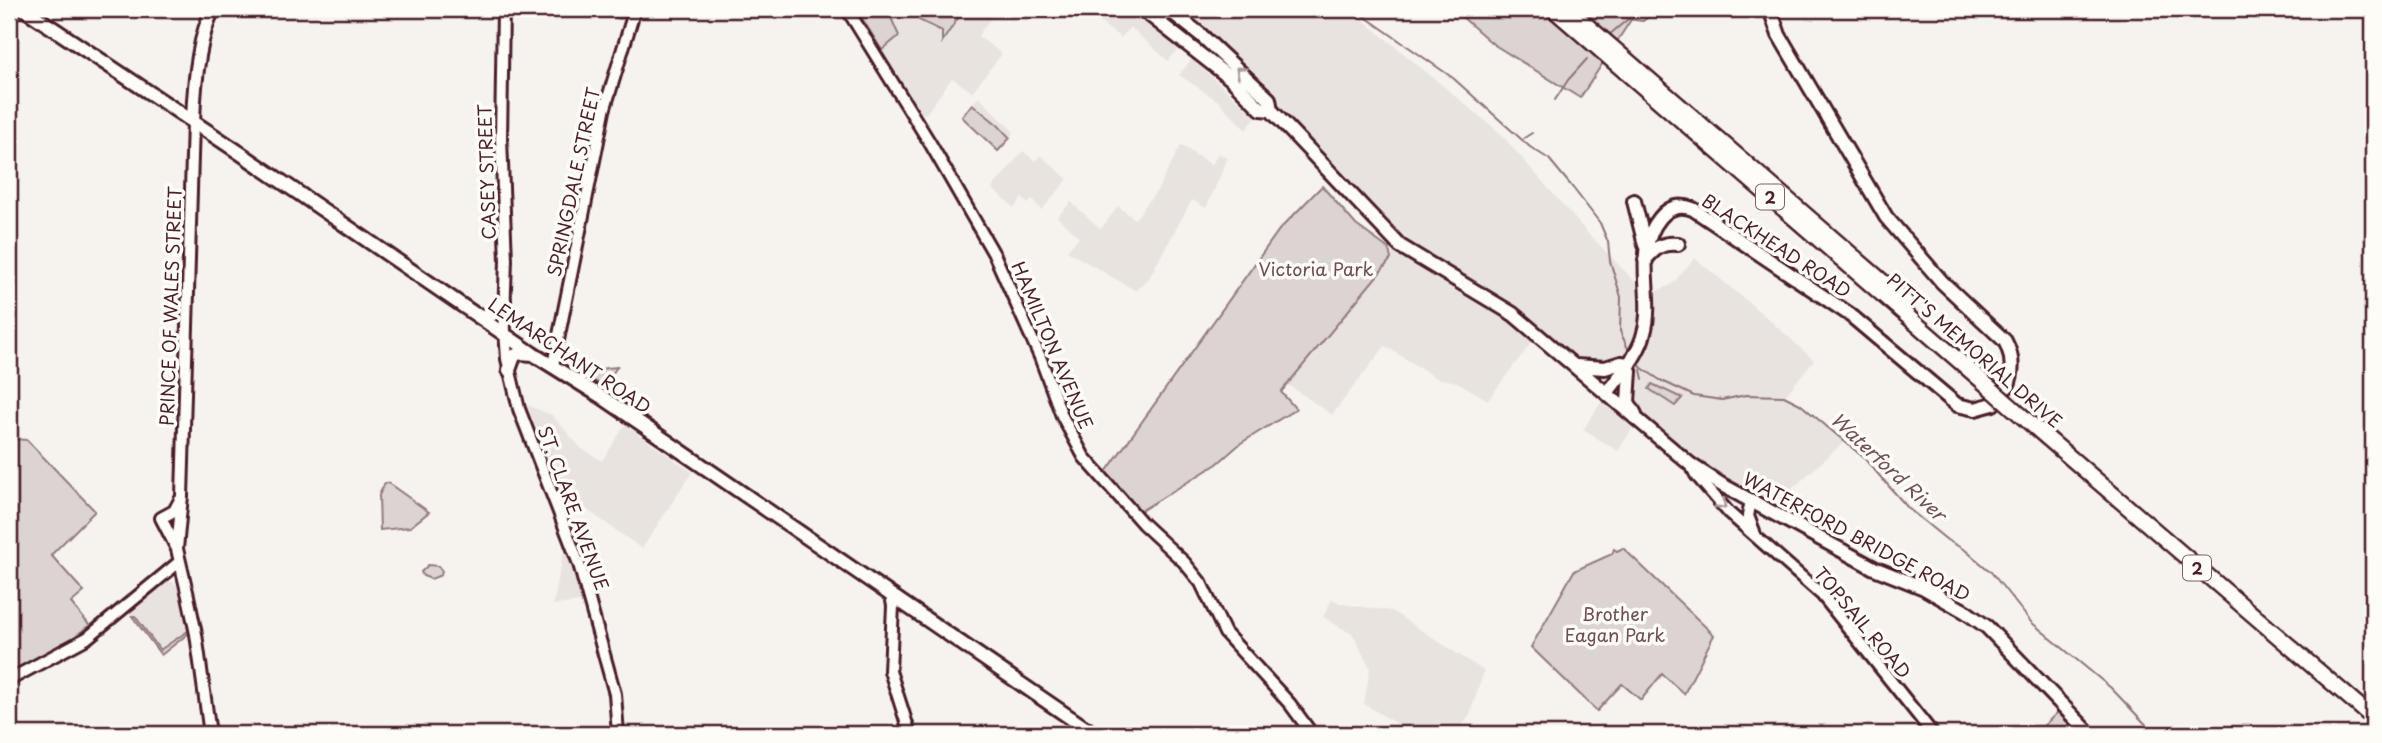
<svg xmlns="http://www.w3.org/2000/svg" width="2382" height="743" font-family="'Playpen Sans',sans-serif">
  <style>
    .built { fill: #e9e3e0 }
    .green { fill: #dcd4d2; stroke: #937a7e; stroke-width: 2 }
    .lines { fill: none; stroke-linecap: round; stroke-linejoin: round }
    .stream { stroke: #8e7378; stroke-width: 2 }
    .tertiary-casing { stroke: #4a1f2b; stroke-width: 16 }
    .secondary-casing { stroke: #4a1f2b; stroke-width: 18 }
    .primary-casing { stroke: #4a1f2b; stroke-width: 18 }
    .motorway-casing { stroke: #4a1f2b; stroke-width: 19 }
    .tertiary { stroke: #fdfcf7; stroke-width: 10 }
    .secondary { stroke: #fdfcf7; stroke-width: 12 }
    .primary { stroke: #fdfcf7; stroke-width: 12 }
    .motorway { stroke: #fdfcf7; stroke-width: 14 }
    .motorway-bridge-casing { stroke: #4a1f2b; stroke-width: 19; stroke-linecap: butt }
    .motorway-bridge { stroke: #fdfcf7; stroke-width: 14 }
    .oneway { stroke: #ac999b }
    .labels { text-anchor: middle; dominant-baseline: central; stroke-width: 7; stroke-linejoin: round; paint-order: stroke }
    .shield { fill: #fdfcf7; stroke: #806168; stroke-width: 2 }
    .shield-label { font-size: 16px; font-weight: bold; fill: #4a1f2b }
    .street-label { font-size: 18px; fill: #4a1f2b; stroke: #fdfcf7 }
    .park-label { font-size: 18px; fill: #6e4c55; stroke: #fdfcf7 }
    .water-label { font-size: 19px; font-style: italic; fill: #725058; stroke: #fdfcf7 }
  </style>
  <rect width="100%" height="100%" fill="#f6f3ef"/>
  <filter id="ink" filterUnits="userSpaceOnUse"><feTurbulence type="fractalNoise" baseFrequency=".0143" numOctaves="2"/><feDisplacementMap in="SourceGraphic" scale="14" xChannelSelector="R" yChannelSelector="G"/><feConvolveMatrix kernelMatrix="1 2 1 2 8 2 1 2 1" color-interpolation-filters="sRGB"/></filter>
  <g filter="url(#ink)">
    <path class="built" d="M 890,9 L 920,9 L 923,11 L 925,9 L 997,9 L 978,36 L 1002,54 L 972,92 L 952,78 L 926,114 L 921,113 L 882,50 L 898,36 L 889,13 Z
      M 1082,9 L 1129,9 L 1180,48 L 1168,61 L 1130,27 L 1121,38 Z
      M 1167,9 L 1350,9 L 1500,133 L 1584,229 L 1648,295 L 1671,285 L 1695,258 L 1765,316 L 1814,360 L 1785,396 L 1800,404 L 1844,442 L 1769,510 L 1722,485 L 1637,421 L 1618,451 L 1583,430 L 1607,393 L 1538,334 L 1488,400 L 1457,382 L 1436,378 L 1385,346 L 1332,415 L 1287,384 L 1391,259 L 1397,243 L 1269,99 Z
      M 1192,59 L 1256,117 L 1246,130 L 1218,101 L 1179,75 Z
      M 979,97 L 1014,132 L 1010,138 L 999,125 L 972,104 Z
      M 1181,145 L 1212,165 L 1218,153 L 1228,158 L 1206,208 L 1192,200 L 1149,278 L 1136,291 L 1067,251 L 1079,237 L 1057,217 L 1071,202 L 1101,229 L 1118,206 L 1135,219 L 1158,189 Z
      M 1023,151 L 1035,161 L 1040,155 L 1068,179 L 1042,210 L 1032,200 L 1028,204 L 1022,198 L 1014,208 L 992,188 Z
      M 527,405 L 552,415 L 581,448 L 602,461 L 625,425 L 692,472 L 642,549 L 558,489 Z
      M 565,550 L 583,602 L 553,605 L 563,554 Z
      M 166,582 L 173,582 L 179,588 L 189,633 L 161,655 L 129,612 Z
      M 1332,599 L 1343,604 L 1392,611 L 1484,671 L 1470,714 L 1457,734 L 1413,734 L 1364,704 L 1370,668 L 1353,635 L 1323,617 Z"/>
    <path class="green" d="M 591,9 L 627,9 L 624,18 L 620,19 Z
      M 856,9 L 890,9 L 889,13 L 899,36 L 882,50 Z
      M 916,9 L 925,9 L 924,12 L 927,15 L 933,13 L 952,16 L 955,9 L 964,9 L 942,42 L 942,31 L 917,19 Z
      M 1456,9 L 1638,9 L 1580,98 L 1493,44 L 1454,10 Z
      M 972,104 L 998,125 L 1010,138 L 998,151 L 962,117 Z
      M 1322,186 L 1356,225 L 1389,249 L 1391,259 L 1281,392 L 1296,409 L 1241,443 L 1217,464 L 1134,515 L 1101,479 L 1279,230 Z
      M 617,367 L 603,387 L 583,373 L 589,370 Z
      M 1652,384 L 1682,398 L 1675,406 L 1649,389 Z
      M 13,439 L 27,440 L 95,511 L 51,555 L 84,592 L 71,603 L 91,627 L 87,627 L 68,642 L 9,672 L 9,442 Z
      M 385,483 L 388,483 L 429,512 L 410,527 L 380,530 L 379,495 Z
      M 1623,548 L 1714,635 L 1684,694 L 1662,674 L 1641,700 L 1622,684 L 1597,711 L 1531,647 L 1574,571 L 1612,554 L 1614,549 L 1617,551 Z
      M 428,565 L 438,566 L 442,571 L 441,575 L 431,579 L 423,576 L 421,572 Z
      M 132,616 L 135,616 L 160,650 L 188,631 L 189,633 L 161,655 Z
      M 2058,712 L 2078,734 L 2035,734 Z"/>
    <g class="lines">
      <path class="stream" d="M 1354,9 L 1453,78 L 1530,147 L 1549,159 L 1573,188 L 1600,223 L 1608,242 L 1610,261 L 1621,297 L 1620,331 L 1629,351
        M 1609,35 L 1628,19 L 1643,21 L 1649,16 L 1651,9
        M 1555,100 L 1568,80 L 1587,59
        M 1524,138 L 1532,133
        M 1636,361 L 1642,368 L 1660,380 L 1694,396 L 1722,400 L 1746,395 L 1784,396 L 1800,404 L 1863,457 L 1909,509 L 1947,540 L 1965,550 L 1991,572 L 2031,622 L 2111,688 L 2155,734
        M 1641,370 L 1643,379"/>
      <g class="tertiary-casing">
        <path id="tertiary" d="M 503,9 L 501,139 L 506,260 L 504,316 L 507,359 L 519,409 L 579,564 L 615,694 L 618,734
          M 847,9 L 930,143 L 995,256 L 1040,357 L 1062,416 L 1084,457 L 1143,524 L 1184,562 L 1201,583 L 1225,633 L 1290,704 L 1312,734
          M 553,365 L 604,111 L 635,9
          M 1691,465 L 1696,475 L 1729,513 L 1822,595 L 1933,734
          M 180,500 L 174,511 L 161,518 L 177,549 L 188,596 L 196,634 L 210,734
          M 1751,500 L 1748,516 L 1754,531
          M 177,549 L 182,496 L 193,122
          M 891,595 L 893,606 L 890,671 L 910,734
          M 9,680 L 87,638 L 178,563"/>
      </g>
      <g class="secondary-casing">
        <path id="secondary" d="M 24,9 L 240,153 L 533,354 L 602,397 L 1094,734
          M 1770,9 L 1779,35 L 1886,217 L 1942,282 L 2005,341 C 2013,356 2014,371 2007,387
          M 193,122 C 194,89 198,39 213,9
          M 1634,201 L 1645,245
          M 1645,260 C 1655,248 1662,242 1678,244
          M 479,315 C 491,319 500,311 504,300
          M 509,370 L 514,356 L 520,353 L 533,354
          M 1607,393 C 1620,375 1639,355 1644,333 C 1655,295 1632,252 1660,218 C 1669,207 1680,204 1693,209 L 1849,314 L 1957,405 L 1975,409 L 1993,404
          M 1691,465 L 1722,485 L 1874,568 L 1924,588 L 1966,612 L 1987,627 L 2090,734"/>
      </g>
      <g class="primary-casing">
        <path id="primary" d="M 1142,9 L 1230,78 L 1261,109 L 1271,110
          M 1168,9 L 1201,35 L 1269,99 L 1271,110
          M 1271,110 L 1400,246 L 1513,314 L 1691,465
          M 1576,366 L 1605,368 L 1621,363 L 1627,364 L 1630,371 L 1628,402 L 1635,414"/>
      </g>
      <g class="motorway-casing">
        <path id="motorway" d="M 1553,9 L 1988,386
          M 1568,9 L 1906,302
          M 2023,417 L 2373,718"/>
      </g>
      <use href="#tertiary" class="tertiary"/>
      <use href="#secondary" class="secondary"/>
      <use href="#primary" class="primary"/>
      <use href="#motorway" class="motorway"/>
      <g class="motorway-bridge-casing">
        <path id="motorway-bridge" d="M 1988,386 L 2023,417"/>
      </g>
      <use href="#motorway-bridge" class="motorway-bridge"/>
    </g>
    <defs><path id="oneway-chevron" d="M-2-3.5L2.5 0L-2 3.5" fill="none" stroke-width="1.6" stroke-linecap="round" stroke-linejoin="round" transform="scale(1.75)"/></defs>
    <g class="oneway">
      <use href="#oneway-chevron" transform="translate(1240 71) rotate(-137)"/>
      <use href="#oneway-chevron" transform="translate(1722 505) rotate(46)"/>
    </g>
  </g>
  <g class="labels">
    <g class="shield">
      <rect x="1756" y="184.5" width="28" height="25" rx="5"/>
      <rect x="2183" y="555.5" width="28" height="25" rx="5"/>
    </g>
    <g class="shield-label">
      <text x="1770" y="197">2</text>
      <text x="2197" y="568">2</text>
    </g>
    <g class="street-label">
      <text transform="translate(486 172) rotate(-92)">CASEY STREET</text>
      <text transform="translate(573 182) rotate(-78)">SPRINGDALE STREET</text>
      <text transform="translate(1777 245) rotate(33)">BLACKHEAD ROAD</text>
      <text transform="translate(170 306) rotate(-88)">PRINCE OF WALES STREET</text>
      <text transform="translate(1053 345) rotate(67)">HAMILTON AVENUE</text>
      <text transform="translate(1975 350) rotate(41)">PITT'S MEMORIAL DRIVE</text>
      <text transform="translate(570 355) rotate(34)">LEMARCHANT ROAD</text>
      <text transform="translate(574 508) rotate(70)">ST. CLARE AVENUE</text>
      <text transform="translate(1857 536) rotate(28)">WATERFORD BRIDGE ROAD</text>
      <text transform="translate(1863 622) rotate(50)">TOPSAIL ROAD</text>
    </g>
    <g class="park-label">
      <text x="1316" y="268">Victoria Park</text>
      <text x="1615" y="613">Brother<tspan x="1615" dy="21">Eagan Park</tspan></text>
    </g>
    <g class="water-label">
      <text transform="translate(1889 466) rotate(43)">Waterford River</text>
    </g>
  </g>
  <rect width="2382" height="743" fill="none" stroke="#fdfcf7" stroke-width="35"/>
  <rect x="18" y="18" width="2347" height="708" fill="none" stroke="#4a1f2b" stroke-width="2.5" filter="url(#ink)"/>
</svg>
